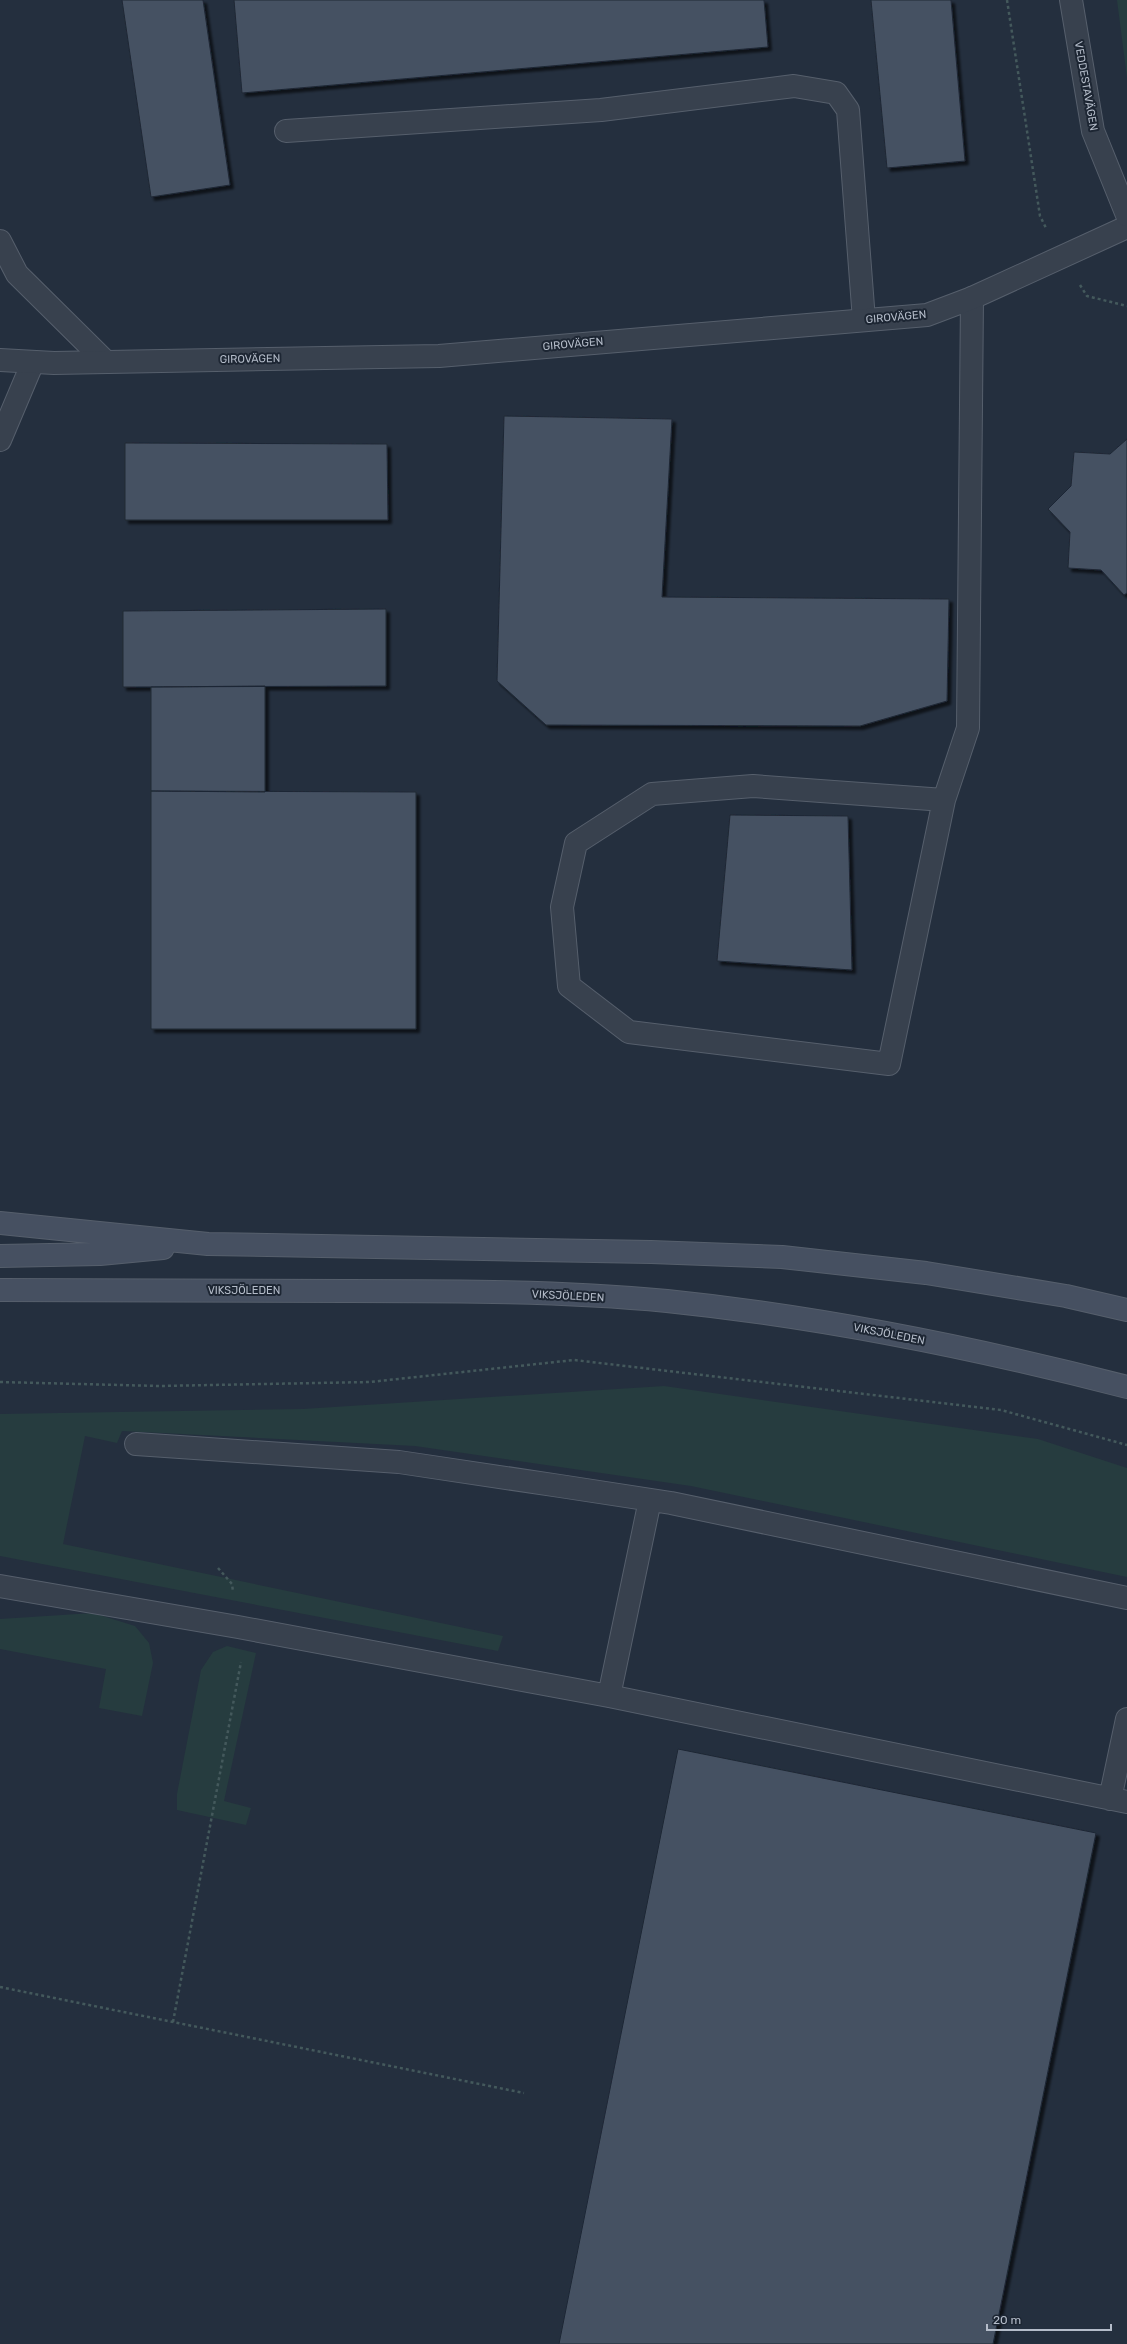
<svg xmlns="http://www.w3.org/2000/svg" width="1127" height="2344" font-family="Rubik,sans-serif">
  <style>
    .green { fill: #263c3f }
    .building { fill: #455162; stroke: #1f2835; filter: url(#shadow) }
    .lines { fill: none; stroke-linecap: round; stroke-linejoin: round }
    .service-casing { stroke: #565f6c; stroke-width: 24 }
    .minor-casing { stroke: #565f6c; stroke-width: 24 }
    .tertiary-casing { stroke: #565f6c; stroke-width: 24 }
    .secondary-casing { stroke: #565f6c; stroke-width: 24 }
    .path { stroke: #44595c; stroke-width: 2.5; stroke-dasharray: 3 3; stroke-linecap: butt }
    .service { stroke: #38414e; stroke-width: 22 }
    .minor { stroke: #38414e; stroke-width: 22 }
    .tertiary { stroke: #38414e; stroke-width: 22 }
    .secondary { stroke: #465061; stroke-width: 22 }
    .labels { text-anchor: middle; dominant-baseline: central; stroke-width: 4; stroke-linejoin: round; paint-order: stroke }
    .street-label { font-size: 11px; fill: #b4bcc9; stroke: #1d2633 }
  </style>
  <defs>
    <filter id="shadow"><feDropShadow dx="3.5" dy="3.5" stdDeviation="1" flood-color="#0009"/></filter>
  </defs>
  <rect width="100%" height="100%" fill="#242f3e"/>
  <path class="green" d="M 1117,0 L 1127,0 L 1127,78 Z
    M 664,1386 L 1038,1439 L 1127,1468 L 1127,1577 L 691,1486 L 415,1446 L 122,1431 L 117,1443 L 85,1436 L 63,1544 L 503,1636 L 498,1651 L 0,1556 L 0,1414 L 303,1409 Z
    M 93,1613 L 135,1626 L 149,1643 L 153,1663 L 142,1716 L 99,1708 L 106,1669 L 0,1649 L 0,1619 Z
    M 227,1646 L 256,1653 L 224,1801 L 251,1808 L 246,1825 L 177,1810 L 177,1794 L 201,1670 L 213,1652 Z"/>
  <path class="building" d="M 122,0 L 203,0 L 230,185 L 151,197 Z
    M 234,0 L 764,0 L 768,47 L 242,93 Z
    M 871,0 L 951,0 L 965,161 L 887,168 Z
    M 504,416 L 672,419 L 662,597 L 949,599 L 947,701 L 860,726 L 546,725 L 497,681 Z
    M 1127,439 L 1127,593 L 1124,595 L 1101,570 L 1068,568 L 1070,532 L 1048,509 L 1071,486 L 1074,452 L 1110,454 Z
    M 125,443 L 387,444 L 388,520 L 125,520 Z
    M 386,609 L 386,686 L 123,687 L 123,611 Z
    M 265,686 L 265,792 L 151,791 L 151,687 Z
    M 151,791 L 416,792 L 416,1029 L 151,1029 Z
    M 730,815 L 848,816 L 852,970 L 717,961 Z
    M 678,1749 L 1096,1833 L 993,2344 L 559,2344 Z"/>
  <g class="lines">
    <g class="service-casing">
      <path id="service" d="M 286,131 L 601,110 L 794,86 L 836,93 L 848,110 L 864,320
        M 0,241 L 17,274 L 106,362
        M 0,440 L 33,362
        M 944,800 L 753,786 L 652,794 L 576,843 L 562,907 L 569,986 L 629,1032 L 889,1064 L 944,800 L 968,728 L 972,298
        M 136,1444 L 399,1462 L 560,1486 L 671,1503 L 1127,1598
        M 0,1586 L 238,1627 L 609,1696 L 1127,1802
        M 609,1696 L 650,1500
        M 1110,1799 L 1127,1719"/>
    </g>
    <g class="minor-casing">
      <path id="minor" d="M 0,360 L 54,363 L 439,356 L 927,315 L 972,298 L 1127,227"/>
    </g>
    <g class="tertiary-casing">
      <path id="tertiary" d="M 1071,0 L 1093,131 L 1127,215"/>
    </g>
    <g class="secondary-casing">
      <path id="secondary" d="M 0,1223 L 208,1244 L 651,1252 L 782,1257 L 926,1273 L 1066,1296 L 1127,1310
        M 0,1256 L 100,1254 L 163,1248
        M 0,1290 C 116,1290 232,1290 348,1291 C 454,1291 562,1291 667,1301 C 823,1317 976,1348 1127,1387"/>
    </g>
    <path class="path" d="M 1007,0 L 1040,216 L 1046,228
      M 1080,285 L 1087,296 L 1127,306
      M 0,1382 L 159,1386 L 370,1382 L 574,1360 L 1001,1410 L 1127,1445
      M 218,1568 L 232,1584 L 233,1592
      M 0,1987 L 524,2093
      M 173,2022 L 241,1662"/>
    <use href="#service" class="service"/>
    <use href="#minor" class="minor"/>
    <use href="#tertiary" class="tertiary"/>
    <use href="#secondary" class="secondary"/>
  </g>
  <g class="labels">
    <g class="street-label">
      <text transform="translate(1086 86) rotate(80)">VEDDESTAVÄGEN</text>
      <text transform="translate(896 317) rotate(-5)">GIROVÄGEN</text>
      <text transform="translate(573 344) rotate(-5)">GIROVÄGEN</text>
      <text transform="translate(250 359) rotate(-1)">GIROVÄGEN</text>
      <text x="244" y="1290">VIKSJÖLEDEN</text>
      <text transform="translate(568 1296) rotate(3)">VIKSJÖLEDEN</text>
      <text transform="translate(889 1334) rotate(11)">VIKSJÖLEDEN</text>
    </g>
  </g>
  <path d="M987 2324v6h124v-6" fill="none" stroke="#b4bcc9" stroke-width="2"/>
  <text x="993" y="2324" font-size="12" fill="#b4bcc9" stroke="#1d2633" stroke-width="3" paint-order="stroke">20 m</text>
</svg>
